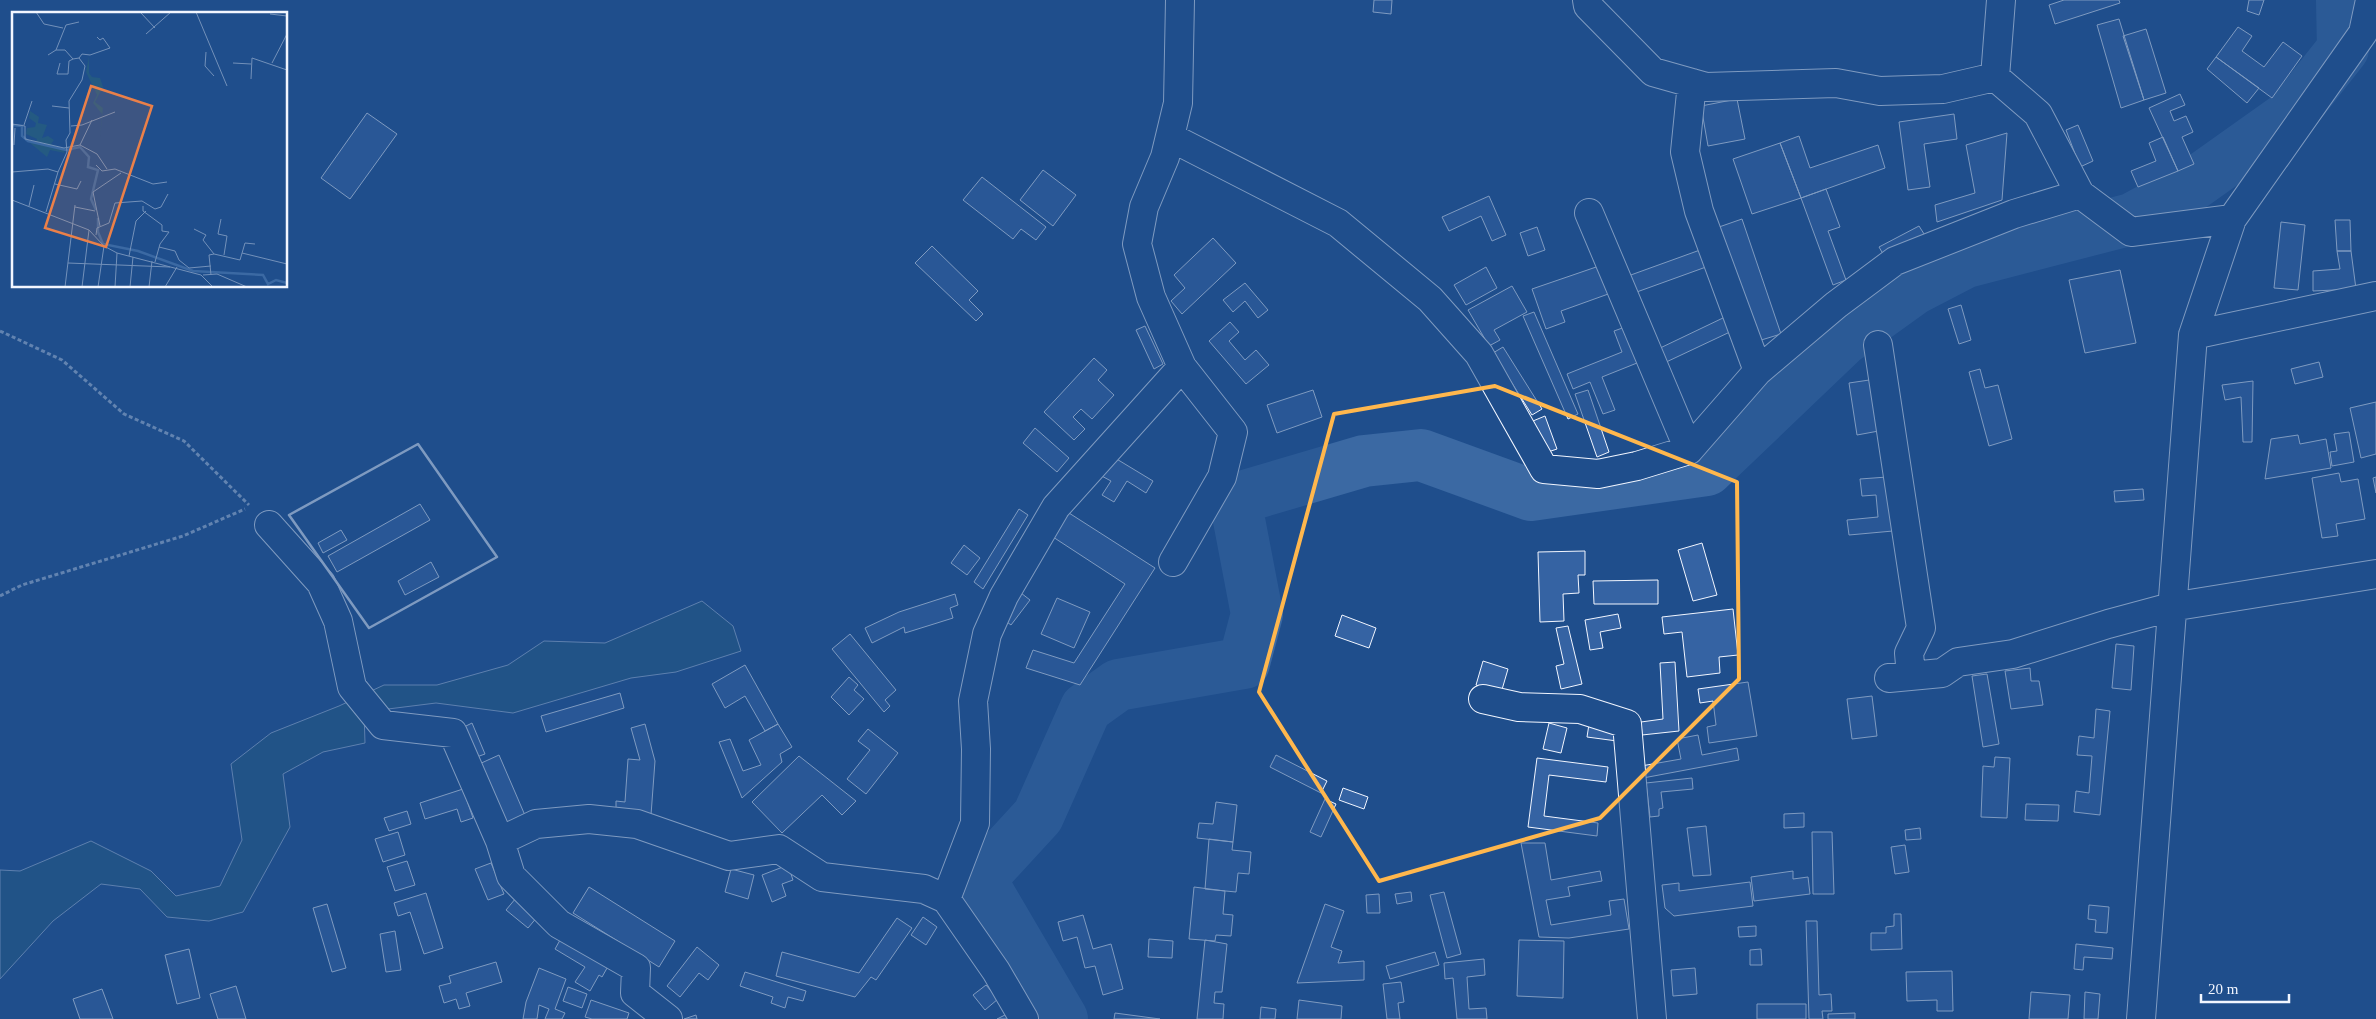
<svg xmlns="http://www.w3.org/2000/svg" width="2376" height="1019" font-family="'Times New Roman',serif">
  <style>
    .green { fill: #245a82; stroke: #a8bbd7 }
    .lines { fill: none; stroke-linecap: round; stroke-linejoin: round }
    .river { stroke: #3b69a3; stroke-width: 52 }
    .building { fill: #3563a3; stroke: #f2f6ff }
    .minor-casing { stroke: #f2f6ff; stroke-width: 30 }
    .path { stroke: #b3c4dc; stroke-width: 3; stroke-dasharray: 4 2.5; stroke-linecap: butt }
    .minor { stroke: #1f4e8c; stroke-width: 28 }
    .wall { stroke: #f2f6ff; stroke-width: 2.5 }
    .marked { fill: none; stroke: #ffb74d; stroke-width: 4; stroke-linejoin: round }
    .inset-river { fill: none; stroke: #3b69a3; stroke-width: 2.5 }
    .inset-road { fill: none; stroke: #7391ba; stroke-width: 1 }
    .view { fill: #ea8049; fill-opacity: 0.15; stroke: #ea8049; stroke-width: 2.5 }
    .inset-edge { fill: none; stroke: #f2f6ff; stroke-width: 2.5 }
  </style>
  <rect width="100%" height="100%" fill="#1f4e8c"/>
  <path class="green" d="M 702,601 L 733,626 L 741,651 L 676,672 L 631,678 L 513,713 L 436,703 L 364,712 L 365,743 L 323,752 L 283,774 L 290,827 L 243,912 L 209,921 L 167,917 L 140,889 L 101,884 L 53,921 L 0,979 L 0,870 L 20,871 L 91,841 L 151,871 L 176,896 L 220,886 L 242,840 L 231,764 L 271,733 L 339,706 L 384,685 L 437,685 L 508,665 L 544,641 L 605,643 Z"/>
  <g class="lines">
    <path class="river" d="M 1062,1019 L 980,879 L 1038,816 L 1086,708 L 1118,685 L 1244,663 L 1257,614 L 1235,499 L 1364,461 L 1421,455 L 1531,495 L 1707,470 L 1843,340 L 1914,289 L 1966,262 L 2132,219 L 2184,191 L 2291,115 L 2343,49 L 2342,0"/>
  </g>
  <path class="building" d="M 1374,0 L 1392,0 L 1391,14 L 1373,12 Z
    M 2064,0 L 2119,0 L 2120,3 L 2055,24 L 2049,5 Z
    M 2249,0 L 2264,0 L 2259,15 L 2247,11 Z
    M 2119,19 L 2144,100 L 2121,108 L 2097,25 Z
    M 2238,27 L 2252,36 L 2242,51 L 2264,67 L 2283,42 L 2302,56 L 2272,98 L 2216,57 Z
    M 2146,29 L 2166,93 L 2144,100 L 2123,36 Z
    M 2216,57 L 2259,88 L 2247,103 L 2207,69 Z
    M 2180,94 L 2185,105 L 2170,111 L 2174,121 L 2186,116 L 2193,132 L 2182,137 L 2194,164 L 2178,171 L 2149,108 Z
    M 1737,99 L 1745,139 L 1708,146 L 1701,106 Z
    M 367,113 L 397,134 L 350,199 L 321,178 Z
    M 1954,114 L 1957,139 L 1924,144 L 1930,187 L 1908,190 L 1899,122 Z
    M 2078,125 L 2093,161 L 2080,167 L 2066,130 Z
    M 2007,133 L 2002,200 L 1937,222 L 1935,205 L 1975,193 L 1966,145 Z
    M 1799,136 L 1810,168 L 1878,145 L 1885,168 L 1801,198 L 1780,143 Z
    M 2163,137 L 2178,171 L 2138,187 L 2131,171 L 2156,161 L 2149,143 Z
    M 1780,143 L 1801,198 L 1752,214 L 1733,159 Z
    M 1043,170 L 1076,195 L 1053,226 L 1020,200 Z
    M 982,177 L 1046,227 L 1036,240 L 1021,229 L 1013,239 L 963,200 Z
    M 1826,189 L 1840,227 L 1828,231 L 1846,280 L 1833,285 L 1801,198 Z
    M 1489,196 L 1506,235 L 1492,241 L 1481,216 L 1449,231 L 1442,217 Z
    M 1742,219 L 1781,334 L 1758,341 L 1719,227 Z
    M 2335,220 L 2350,220 L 2351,251 L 2337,251 Z
    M 2281,222 L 2305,225 L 2298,290 L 2274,288 Z
    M 1919,226 L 1926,237 L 1886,259 L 1879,247 Z
    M 1537,227 L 1545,250 L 1528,256 L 1520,233 Z
    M 1213,238 L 1236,263 L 1182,314 L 1171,301 L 1185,288 L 1174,275 Z
    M 932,246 L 978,291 L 969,300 L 983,314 L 976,321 L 915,263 Z
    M 1700,250 L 1706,267 L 1634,293 L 1628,276 Z
    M 2337,251 L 2351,251 L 2356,289 L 2313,291 L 2313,271 L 2340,269 Z
    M 1602,265 L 1611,293 L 1561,311 L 1565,322 L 1546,329 L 1532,289 Z
    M 1486,267 L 1497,288 L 1466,305 L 1454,285 Z
    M 2120,270 L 2136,343 L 2085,353 L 2069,280 Z
    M 1245,283 L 1268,310 L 1258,318 L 1245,301 L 1233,312 L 1223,300 Z
    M 1512,286 L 1527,312 L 1494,330 L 1500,340 L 1489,346 L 1468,310 Z
    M 1961,305 L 1971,340 L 1959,344 L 1948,309 Z
    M 1534,312 L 1578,414 L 1568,419 L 1523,316 Z
    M 1725,317 L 1732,331 L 1662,364 L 1656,350 Z
    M 1230,322 L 1239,332 L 1229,341 L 1245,360 L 1256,350 L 1269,365 L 1246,384 L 1209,341 Z
    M 1145,326 L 1163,364 L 1154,369 L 1136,330 Z
    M 1628,326 L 1642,361 L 1602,377 L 1615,410 L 1603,414 L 1590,382 L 1573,389 L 1567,374 L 1622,352 L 1614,331 Z
    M 1503,347 L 1542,409 L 1532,415 L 1493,353 Z
    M 1094,358 L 1107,370 L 1098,380 L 1114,395 L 1092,419 L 1081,409 L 1073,417 L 1085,429 L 1074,440 L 1044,412 Z
    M 2319,362 L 2323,377 L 2295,384 L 2291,369 Z
    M 1980,369 L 1985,388 L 1998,385 L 2012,439 L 1989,446 L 1969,372 Z
    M 1876,379 L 1884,430 L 1857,435 L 1849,383 Z
    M 2253,381 L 2252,442 L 2243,442 L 2241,397 L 2225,400 L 2222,385 Z
    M 1313,390 L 1322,417 L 1277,433 L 1267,405 Z
    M 1588,390 L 1609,452 L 1597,457 L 1575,394 Z
    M 2376,402 L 2376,454 L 2361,458 L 2350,408 Z
    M 1545,416 L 1557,449 L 1545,453 L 1533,421 Z
    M 1035,428 L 1069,458 L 1057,472 L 1023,443 Z
    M 2349,432 L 2354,462 L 2332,466 L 2330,452 L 2337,451 L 2334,434 Z
    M 2298,435 L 2300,444 L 2326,439 L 2331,468 L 2265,479 L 2271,439 Z
    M 1110,455 L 1153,481 L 1146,493 L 1127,481 L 1114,502 L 1102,495 L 1111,481 L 1098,474 Z
    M 2339,473 L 2341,482 L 2358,479 L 2365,519 L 2336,524 L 2338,536 L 2322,538 L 2312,478 Z
    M 1887,477 L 1893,531 L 1849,535 L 1847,520 L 1878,517 L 1876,495 L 1862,496 L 1860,479 Z
    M 2376,477 L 2376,493 L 2373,478 Z
    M 2143,489 L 2144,500 L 2115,502 L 2114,491 Z
    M 420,504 L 430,520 L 337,572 L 328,556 Z
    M 1019,509 L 1028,515 L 983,589 L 974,582 Z
    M 1069,513 L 1155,568 L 1080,685 L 1026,668 L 1033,650 L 1074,663 L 1125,584 L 1053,537 Z
    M 341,530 L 347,540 L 323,553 L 318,543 Z
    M 1702,543 L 1717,595 L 1693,601 L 1678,550 Z
    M 964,545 L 980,558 L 967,575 L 951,563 Z
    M 1585,551 L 1585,575 L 1578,575 L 1579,593 L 1563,594 L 1564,621 L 1540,622 L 1538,552 Z
    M 431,562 L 439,577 L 405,595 L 398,581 Z
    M 1658,580 L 1658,604 L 1594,604 L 1593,581 Z
    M 1021,593 L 1030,600 L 1011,625 L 1003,619 Z
    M 955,594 L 958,605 L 950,608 L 953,618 L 905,633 L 904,627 L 872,643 L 865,628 L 899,612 Z
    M 1057,598 L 1090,612 L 1074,648 L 1041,634 Z
    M 1733,609 L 1738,655 L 1719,657 L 1720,673 L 1687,677 L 1682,632 L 1664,634 L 1662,617 Z
    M 1618,614 L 1621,628 L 1600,632 L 1603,648 L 1590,650 L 1585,620 Z
    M 1342,615 L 1376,628 L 1369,648 L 1335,636 Z
    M 1568,626 L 1582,684 L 1561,689 L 1556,666 L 1564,664 L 1556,628 Z
    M 850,634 L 896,690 L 885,700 L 890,706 L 884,712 L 832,649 Z
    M 2116,644 L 2134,646 L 2131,690 L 2112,688 Z
    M 1483,661 L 1508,669 L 1501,693 L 1476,685 Z
    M 1675,662 L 1679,731 L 1642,735 L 1641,722 L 1663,719 L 1660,663 Z
    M 745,665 L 778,724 L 765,731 L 745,696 L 725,708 L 712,684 Z
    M 2030,668 L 2031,681 L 2039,681 L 2043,705 L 2011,709 L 2005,671 Z
    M 1987,674 L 1999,744 L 1983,747 L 1972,676 Z
    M 849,677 L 858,685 L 854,690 L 864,699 L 849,715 L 831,697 Z
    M 1748,682 L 1757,736 L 1709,743 L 1707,727 L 1716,725 L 1713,701 L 1700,703 L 1698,689 Z
    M 620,693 L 624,708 L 546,732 L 541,716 Z
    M 1872,696 L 1877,736 L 1852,739 L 1847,699 Z
    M 2096,709 L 2110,711 L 2100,815 L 2074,812 L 2076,791 L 2089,793 L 2092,756 L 2077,755 L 2079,736 L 2094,738 Z
    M 472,723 L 485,754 L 471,759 L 458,730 Z
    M 1549,723 L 1567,728 L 1561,753 L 1543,749 Z
    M 645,724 L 655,761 L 651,815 L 616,811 L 616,801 L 625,802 L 628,759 L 640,760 L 631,728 Z
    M 778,724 L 792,747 L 780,754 L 782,762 L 742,798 L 719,742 L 730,739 L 743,771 L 761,765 L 749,740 Z
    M 1589,724 L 1619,728 L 1617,741 L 1587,737 Z
    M 868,729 L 898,753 L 866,794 L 847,779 L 870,750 L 858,741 Z
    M 1698,735 L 1702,755 L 1737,748 L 1739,760 L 1643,778 L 1641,766 L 1681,759 L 1677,739 Z
    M 499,755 L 527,820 L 504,830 L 477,765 Z
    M 1276,755 L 1327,781 L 1321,793 L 1270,767 Z
    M 799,756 L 856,801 L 842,815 L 822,795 L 782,833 L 752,802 Z
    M 1995,757 L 2010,758 L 2007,818 L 1981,817 L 1983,766 L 1994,767 Z
    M 1537,758 L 1608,767 L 1606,782 L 1549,775 L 1544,816 L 1598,823 L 1597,836 L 1528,827 Z
    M 1692,778 L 1693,789 L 1661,792 L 1663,808 L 1659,809 L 1659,816 L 1650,817 L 1646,783 Z
    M 1343,788 L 1368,797 L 1364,809 L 1339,800 Z
    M 463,789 L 473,818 L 461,822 L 457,809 L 425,819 L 420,803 Z
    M 1325,799 L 1336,804 L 1321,837 L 1310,832 Z
    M 1216,802 L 1237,805 L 1233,842 L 1197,838 L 1199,823 L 1213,824 Z
    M 2026,804 L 2059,805 L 2058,821 L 2025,820 Z
    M 407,811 L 411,824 L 389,831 L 384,818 Z
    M 1804,813 L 1804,827 L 1784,828 L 1784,814 Z
    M 1706,826 L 1711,875 L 1693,876 L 1687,828 Z
    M 1920,828 L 1921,839 L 1906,840 L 1905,830 Z
    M 398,832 L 405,855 L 383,862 L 375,839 Z
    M 1812,832 L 1832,832 L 1834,894 L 1813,894 Z
    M 1209,839 L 1233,842 L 1232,850 L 1251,852 L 1249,874 L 1238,873 L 1236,892 L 1205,889 Z
    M 1521,843 L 1545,843 L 1551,880 L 1600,871 L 1602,881 L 1568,887 L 1570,896 L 1546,900 L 1551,925 L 1611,915 L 1609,901 L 1624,899 L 1629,929 L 1569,938 L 1539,937 Z
    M 1905,845 L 1909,872 L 1895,874 L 1891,847 Z
    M 407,861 L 415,885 L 395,891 L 387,867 Z
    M 491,863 L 504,894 L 488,900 L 475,869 Z
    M 788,865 L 793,880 L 782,884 L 786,896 L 772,902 L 762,875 Z
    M 731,869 L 754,875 L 748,899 L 725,892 Z
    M 1793,871 L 1793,879 L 1808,877 L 1810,894 L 1754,901 L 1751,877 Z
    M 1750,882 L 1753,906 L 1674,916 L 1665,908 L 1662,885 L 1679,883 L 1679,891 Z
    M 589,887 L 675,941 L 659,967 L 573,913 Z
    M 1194,887 L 1225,891 L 1223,914 L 1233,915 L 1231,936 L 1216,935 L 1215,941 L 1189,939 Z
    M 1411,892 L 1412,901 L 1397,904 L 1395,894 Z
    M 1444,892 L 1461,954 L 1447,958 L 1430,895 Z
    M 426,893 L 443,948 L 424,954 L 410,912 L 398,916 L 394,903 Z
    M 1379,894 L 1380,913 L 1367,913 L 1366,895 Z
    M 516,898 L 538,916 L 528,928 L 506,910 Z
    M 327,904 L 346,968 L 332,972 L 313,908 Z
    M 1325,904 L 1344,911 L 1331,947 L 1342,951 L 1338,963 L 1364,961 L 1364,980 L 1297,983 Z
    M 2089,905 L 2109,907 L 2107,933 L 2095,932 L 2096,920 L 2088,919 Z
    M 1894,914 L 1901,914 L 1902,949 L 1871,950 L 1871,933 L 1886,933 L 1886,927 L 1894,926 Z
    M 1083,915 L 1093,949 L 1111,944 L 1123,989 L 1103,995 L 1095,966 L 1085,968 L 1077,937 L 1063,941 L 1058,922 Z
    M 923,917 L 937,927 L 926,945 L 911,935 Z
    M 897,918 L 912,928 L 876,980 L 871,977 L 855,997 L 776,976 L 782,952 L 859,973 Z
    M 1806,921 L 1817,921 L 1819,995 L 1831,994 L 1832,1011 L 1822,1011 L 1823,1019 L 1809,1019 Z
    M 1756,926 L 1756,936 L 1739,937 L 1738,927 Z
    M 395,931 L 401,970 L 386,972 L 380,934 Z
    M 564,933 L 611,961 L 602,977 L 599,975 L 590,991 L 575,982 L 585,967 L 555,949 Z
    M 1149,939 L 1173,941 L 1172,958 L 1148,957 Z
    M 1205,940 L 1227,944 L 1222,992 L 1215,992 L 1214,1003 L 1224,1004 L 1223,1019 L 1197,1019 Z
    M 1519,940 L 1564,941 L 1563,998 L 1517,996 Z
    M 2076,944 L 2113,948 L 2112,959 L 2084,957 L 2083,970 L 2074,969 Z
    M 697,947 L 719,965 L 708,980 L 699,973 L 680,997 L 667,986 Z
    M 189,949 L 200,998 L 177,1004 L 165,955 Z
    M 1761,949 L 1762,965 L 1750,965 L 1750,950 Z
    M 1435,952 L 1439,965 L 1390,979 L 1386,966 Z
    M 1484,959 L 1485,975 L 1467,977 L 1469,1009 L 1486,1008 L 1487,1019 L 1457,1019 L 1453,978 L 1445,979 L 1444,963 Z
    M 496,962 L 502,982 L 466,993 L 470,1006 L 459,1009 L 456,999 L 444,1003 L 439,986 L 451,983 L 449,976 Z
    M 539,968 L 566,979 L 555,1009 L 565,1013 L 562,1019 L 545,1019 L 549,1009 L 539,1005 L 537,1019 L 523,1019 L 526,1002 Z
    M 1695,968 L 1697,994 L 1673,996 L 1671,970 Z
    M 1952,971 L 1953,1011 L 1937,1011 L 1937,1000 L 1907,1001 L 1906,972 Z
    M 745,972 L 806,991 L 803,1001 L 788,997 L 785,1008 L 771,1003 L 773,997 L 740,986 Z
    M 1401,982 L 1404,1002 L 1398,1003 L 1400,1019 L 1387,1019 L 1383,984 Z
    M 986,985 L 998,999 L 985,1010 L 973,995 Z
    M 236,986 L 246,1019 L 218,1019 L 210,994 Z
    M 568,987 L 587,994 L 582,1008 L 563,1001 Z
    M 102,989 L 113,1019 L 80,1019 L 73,999 Z
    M 2031,992 L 2070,995 L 2068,1019 L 2029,1019 Z
    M 2085,992 L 2100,994 L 2098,1019 L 2084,1019 Z
    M 591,1000 L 629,1013 L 627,1019 L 592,1019 L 585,1017 Z
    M 1299,1000 L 1342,1006 L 1341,1019 L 1297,1019 Z
    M 1757,1004 L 1806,1004 L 1806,1019 L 1757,1019 Z
    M 1261,1007 L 1276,1009 L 1275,1019 L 1260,1019 Z
    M 1009,1013 L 1012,1019 L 997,1019 Z
    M 1115,1013 L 1160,1019 L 1114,1019 Z
    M 1855,1013 L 1855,1019 L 1828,1019 L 1828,1014 Z
    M 696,1015 L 697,1019 L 684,1019 Z"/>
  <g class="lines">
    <g class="minor-casing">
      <path id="minor" d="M 1587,0 L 1588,6 L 1653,72 L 1706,87 L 1836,83 L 1880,91 L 1943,89 L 1995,77 L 2038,114 L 2080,194 L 2131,232 L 2232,219
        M 1995,77 L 2001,0
        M 1692,83 L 1685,152 L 1699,211 L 1758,371
        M 1170,137 L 1338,223 L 1430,299 L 1479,354 L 1544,469 L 1598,474 L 1637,466 L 1689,450 L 1758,371 L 1836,305 L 1895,261 L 2014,214 L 2080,194
        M 1589,213 L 1689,450
        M 2193,335 L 2376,296
        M 1878,345 L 1921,628 L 1909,653 L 1911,676
        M 269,525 L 321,583 L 338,621 L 352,687 L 383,725 L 453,733 L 500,841 L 511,876 L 559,924 L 636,968 L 635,993 L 668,1019
        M 1173,562 L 1222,477 L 1233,432 L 1182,367 L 1151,297 L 1137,244 L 1144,207 L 1165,157 L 1178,103 L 1180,0
        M 1889,678 L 1942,673 L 1958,662 L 2013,654 L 2108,624 L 2171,607 L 2376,574
        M 1483,699 L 1519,707 L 1580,709 L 1627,724 L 1652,1019
        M 500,841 L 536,824 L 589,819 L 637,824 L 729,856 L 779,849 L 822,877 L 924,889 L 946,899 L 996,971 L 1024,1019
        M 946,899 L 975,823 L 976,749 L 973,701 L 987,634 L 1004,596 L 1056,507 L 1182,367
        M 2141,1019 L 2193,335 L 2232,219 L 2363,33 L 2370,0"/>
    </g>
    <path class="path" d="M 0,331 L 62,360 L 124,414 L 184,441 L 249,505
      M 0,596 L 22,585 L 183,536 L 245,509"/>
    <use href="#minor" class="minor"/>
    <path class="wall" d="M 418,444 L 497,557 L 369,628 L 289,515 Z"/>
  </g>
  <path d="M0 0H2376V1019H0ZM 1495,386 L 1737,482 L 1739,679 L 1600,818 L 1379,881 L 1259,692 L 1334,414 Z" fill="#1f4e8c" fill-opacity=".55" fill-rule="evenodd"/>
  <path class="marked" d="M 1495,386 L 1737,482 L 1739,679 L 1600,818 L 1379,881 L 1259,692 L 1334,414 Z"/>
  <g transform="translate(12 12)">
    <rect width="275" height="275" fill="#1f4e8c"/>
    <path d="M 77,44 L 77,61 L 80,65 L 88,66 L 91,75 L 83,90 L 91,96 L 88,126 L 90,102 L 81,91 L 85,83 L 74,60 ZM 18,99 L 27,105 L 26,111 L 35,113 L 30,126 L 36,124 L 42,128 L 39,132 L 51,137 L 53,141 L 38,138 L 35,145 L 18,131 L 24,130 L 25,127 L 14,122 L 15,116 L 23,115 L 24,111 L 17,106 Z" fill="#245a82"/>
    <path class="inset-river" d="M 0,113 L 10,114 L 10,124 L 16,129 L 54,138 L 68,135 L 77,145 L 76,155 L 86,158 L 79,187 L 84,198M 86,206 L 86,220 L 91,232 L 126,239 L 181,259 L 251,263 L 256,272 L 264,268 L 275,271"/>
    <path class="inset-road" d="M 24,0 L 32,12 L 51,16M 184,0 L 215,74M 129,1 L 143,16M 258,2 L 275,4M 134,22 L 159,0M 44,38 L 54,13 L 67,10M 194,40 L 193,54 L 202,64M 36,43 L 44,38 L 53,38 L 61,47M 67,46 L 70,42 L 78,43 L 98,36 L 91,26 L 88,28 L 85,25M 221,51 L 239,52M 260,51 L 275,22M 239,67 L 240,46 L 275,58M 40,94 L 57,96M 0,112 L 13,114 L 13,127 L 52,136 L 68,133 L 80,108M 12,113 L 20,89M 59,114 L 70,113 L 103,100M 2,133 L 3,116M 68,133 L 85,142 L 95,157M 84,153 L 90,159 L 103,157 L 141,172 L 155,170M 0,160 L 36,157 L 46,160 L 34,200M 46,160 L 55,140 L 54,128 L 58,121 L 57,89 L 70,68 L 73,54 L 67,46 L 61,47 L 57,49 L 56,62 L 45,62 L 48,51M 43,172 L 65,177 L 69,169M 0,188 L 77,218 L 92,234 L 105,241 L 189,263 L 201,275M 17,194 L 22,173M 131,194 L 131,199 L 150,213 L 150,219 L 157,220 L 148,232 L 143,250M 63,195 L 83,199M 209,207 L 206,222 L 215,224 L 212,243M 88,214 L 81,180 L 109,161M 182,217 L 194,223 L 191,228 L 202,242 L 228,248 L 233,231 L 243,232M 84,223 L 85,216 L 97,211 L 103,191 L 130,189 L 143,197 L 149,195 L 156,182M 147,235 L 163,239 L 167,248 L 177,256 L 199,254M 230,241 L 275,252M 117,244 L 124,209 L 134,199M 56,251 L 158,255M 191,263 L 205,262 L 235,275M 199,263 L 197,243 L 202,242M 53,275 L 63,193M 70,275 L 77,218M 86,275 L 92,234M 103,275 L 105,241M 118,275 L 121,245M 137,275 L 140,249M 153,275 L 165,255"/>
    <path class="view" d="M 79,74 L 140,94 L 94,235 L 33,216 Z"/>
    <rect width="275" height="275" class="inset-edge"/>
  </g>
  <path d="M2201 994v8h88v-8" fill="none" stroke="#f2f6ff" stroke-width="2.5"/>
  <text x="2208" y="994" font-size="15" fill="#f2f6ff" stroke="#1f4e8c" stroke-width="4" paint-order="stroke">20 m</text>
</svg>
